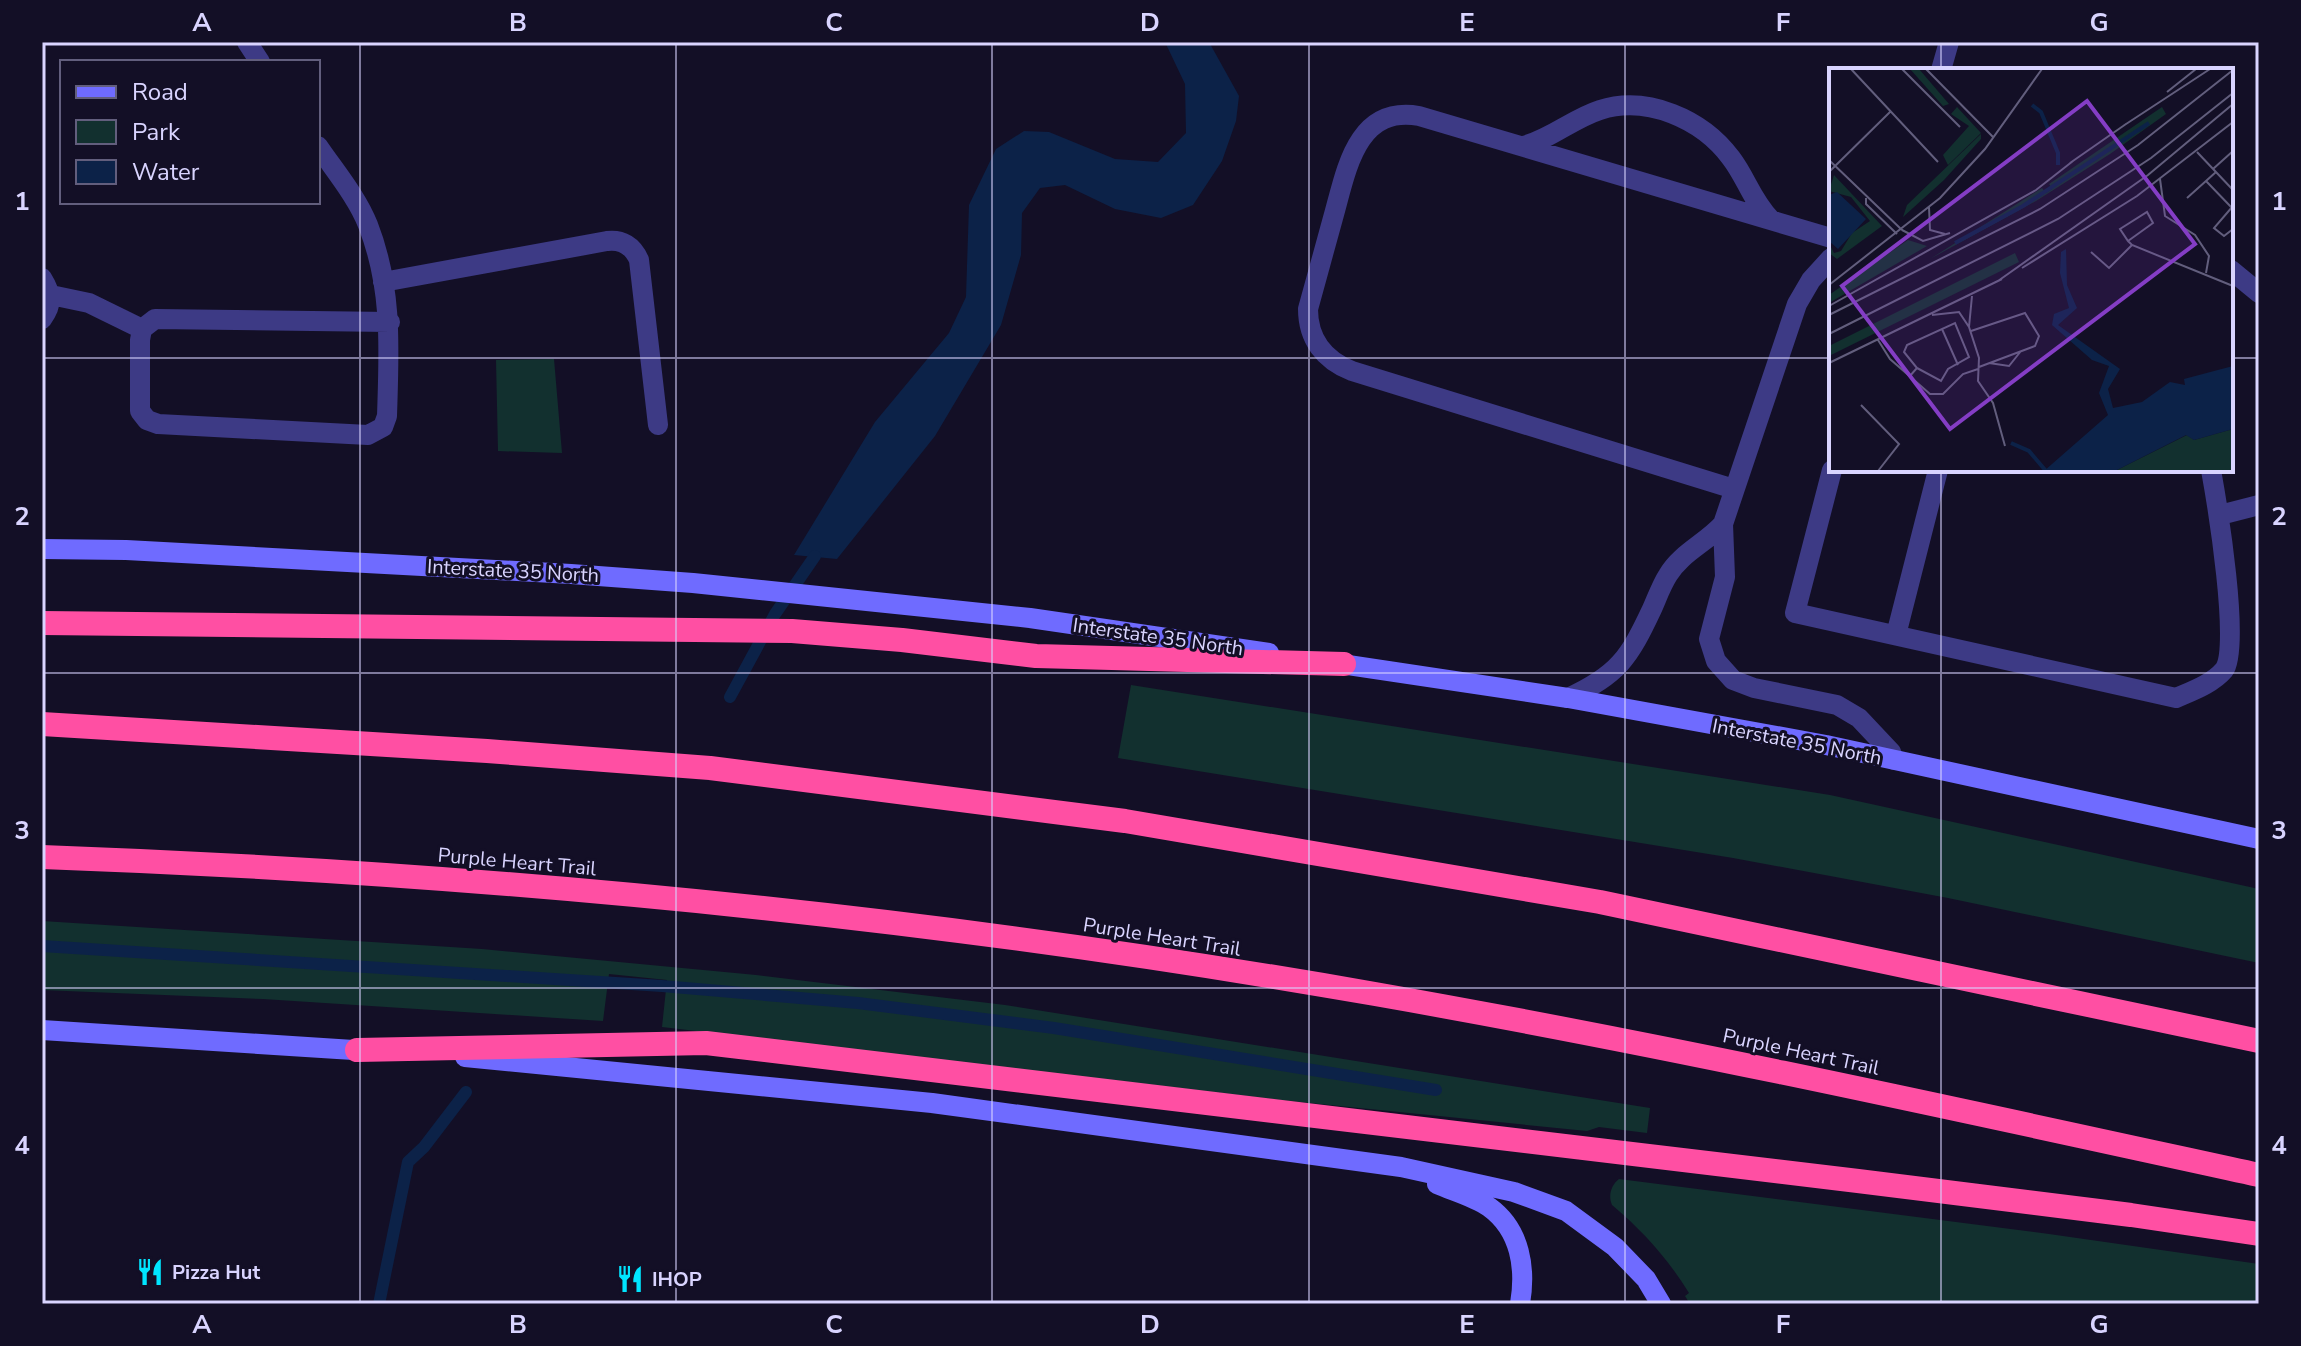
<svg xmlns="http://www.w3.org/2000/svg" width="2301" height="1346" font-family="'Nunito Sans',sans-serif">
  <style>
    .green { fill: #12302f }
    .water { fill: #0c2248 }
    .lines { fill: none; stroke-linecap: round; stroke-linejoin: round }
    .stream { stroke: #0c2248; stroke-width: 12 }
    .service { stroke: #3d3a85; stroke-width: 20 }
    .secondary { stroke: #6f6bff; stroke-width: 20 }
    .motorway { stroke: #ff4fa3; stroke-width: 24 }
    .grid { fill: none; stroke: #d9d4ff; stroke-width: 2; stroke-opacity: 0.55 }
    .labels { text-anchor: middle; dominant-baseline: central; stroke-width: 6; stroke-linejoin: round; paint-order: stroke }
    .street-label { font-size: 20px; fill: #d9d4ff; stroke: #130f26 }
    .poi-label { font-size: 20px; font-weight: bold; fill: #d9d4ff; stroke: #130f26; text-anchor: start }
    .inset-river { fill: none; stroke: #0c2248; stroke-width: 4 }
    .inset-road { fill: none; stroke: #625e7d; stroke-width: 2 }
    .view { fill: #843dc5; fill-opacity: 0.15; stroke: #843dc5; stroke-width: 4 }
    .inset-edge { fill: none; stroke: #d9d4ff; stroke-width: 4 }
    .neatline { fill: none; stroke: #d9d4ff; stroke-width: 3 }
    .grid-label { font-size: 26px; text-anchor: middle; font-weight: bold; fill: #d9d4ff }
  </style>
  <rect width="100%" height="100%" fill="#130f26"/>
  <path class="green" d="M 554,359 L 562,453 L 498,451 L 496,360 Z
    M 1131,685 L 1830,795 L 2259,889 L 2259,963 L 1948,898 L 1733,858 L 1118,758 Z
    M 42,921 L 482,949 L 756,975 L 1005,1005 L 1650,1108 L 1647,1133 L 1599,1127 L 1587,1131 L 1280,1100 L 662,1027 L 667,980 L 609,974 L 603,1021 L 263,999 L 42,990 Z
    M 1619,1179 L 2049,1234 L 2259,1264 L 2259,1304 L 1690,1304 L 1685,1296 L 1689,1293 C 1668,1259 1643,1231 1612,1205 C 1608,1196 1611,1185 1619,1179 Z"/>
  <path class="water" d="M 1165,42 L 1209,42 L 1239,96 L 1236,121 L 1222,161 L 1193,205 L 1161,218 L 1115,209 L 1065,185 L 1040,188 L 1022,213 L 1021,255 L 1001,325 L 935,436 L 837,559 L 794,555 L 875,422 L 949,333 L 966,297 L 969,205 L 996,149 L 1024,131 L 1049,132 L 1115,159 L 1158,162 L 1186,133 L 1185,84 Z"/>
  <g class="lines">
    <path class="stream" d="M 730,697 L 775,614 L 815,556
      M 42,946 L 662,986 L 858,1003 L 1054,1028 L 1436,1090
      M 379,1304 L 408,1162 L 424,1147 L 466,1092"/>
    <path class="service" d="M 247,42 L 260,62
      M 1941,70 L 1949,42
      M 318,146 C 335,171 357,197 368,225 C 393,289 389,350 387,416 L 383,427 L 368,435 L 158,424 L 147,420 L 140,411 L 140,340 L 142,329 L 155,319 L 390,322
      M 1523,146 C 1551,139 1572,119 1600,110 C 1647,95 1702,119 1731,158 C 1747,179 1751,199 1771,220
      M 1831,258 L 1811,280 L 1797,304 L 1723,524 L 1725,577 L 1709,639 L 1716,661 L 1733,680 L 1754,688 L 1837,705 L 1859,718 L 1891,752 L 1894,760
      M 2231,270 L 2259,293
      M 42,278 C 52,294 53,304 42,319
      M 383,282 L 607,241 C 622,239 633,246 639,260 L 658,425
      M 51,295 L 89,303 L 142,329
      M 1832,470 L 1795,613 L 2176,698 C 2192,691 2212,684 2224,670 C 2241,648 2217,503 2211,470
      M 1734,489 L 1352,371 C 1324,360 1308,339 1308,309 C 1316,279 1325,248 1333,218 C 1346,173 1355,105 1419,116 L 1831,238
      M 2220,515 L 2259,505
      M 1896,635 L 1938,470
      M 1568,698 C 1618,675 1629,658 1652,609 C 1657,598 1661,586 1668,575 C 1681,553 1706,543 1723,524"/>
    <path class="secondary" d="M 42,549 L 126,550 L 571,574 L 693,583 L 1030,618 L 1269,653
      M 1328,662 L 1568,698 L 1826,745 L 2259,839
      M 42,1030 L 369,1051
      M 465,1057 L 932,1103 L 1401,1167 L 1514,1192 L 1566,1211 L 1615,1247 L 1646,1279 L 1661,1304
      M 1437,1184 C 1453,1191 1475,1197 1489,1207 C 1521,1230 1526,1269 1520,1304"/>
    <path class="motorway" d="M 42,623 L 792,631 L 902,640 L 1036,656 L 1344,664
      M 42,724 L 487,751 L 710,768 L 1125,821 L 1600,902 L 2259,1041
      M 42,857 C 488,873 936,917 1375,994 C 1672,1046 1965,1111 2259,1175
      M 357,1050 L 706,1043 L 1858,1181 L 2131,1215 L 2259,1234"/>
  </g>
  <path class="grid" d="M 360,42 L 360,1304M 676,42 L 676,1304M 992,42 L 992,1304M 1309,42 L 1309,1304M 1625,42 L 1625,1304M 1941,42 L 1941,70M 42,358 L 1831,358M 2231,358 L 2259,358M 1941,470 L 1941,1304M 42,673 L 2259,673M 42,988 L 2259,988"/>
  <defs>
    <g id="restaurant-bare" transform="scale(2.16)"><path d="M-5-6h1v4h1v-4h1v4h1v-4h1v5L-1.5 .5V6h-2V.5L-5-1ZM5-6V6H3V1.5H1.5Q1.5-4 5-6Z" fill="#00e5ff" stroke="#130f26" stroke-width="2.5" paint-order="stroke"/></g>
  </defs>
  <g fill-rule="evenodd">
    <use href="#restaurant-bare" x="150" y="1272"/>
    <use href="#restaurant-bare" x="630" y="1279"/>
  </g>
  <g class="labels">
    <g class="street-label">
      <text transform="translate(513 571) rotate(3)">Interstate 35 North</text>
      <text transform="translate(1158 637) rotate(8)">Interstate 35 North</text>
      <text transform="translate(1797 742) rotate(11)">Interstate 35 North</text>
      <text transform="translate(517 862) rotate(5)">Purple Heart Trail</text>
      <text transform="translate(1162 937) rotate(9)">Purple Heart Trail</text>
      <text transform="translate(1801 1052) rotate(12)">Purple Heart Trail</text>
    </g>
    <g class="poi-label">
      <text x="172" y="1272">Pizza Hut</text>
      <text x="652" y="1279">IHOP</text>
    </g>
  </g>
  <g transform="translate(1829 68)">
    <rect width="404" height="404" fill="#130f26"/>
    <path d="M 81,1 L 90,1 L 120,36 L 114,38 ZM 128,39 L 152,65 L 119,97 L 114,87 L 140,58 L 122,46 ZM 333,39 L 337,46 L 281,86 L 207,133 L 101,191 L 213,120 L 217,125 L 223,121 L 220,116 ZM 152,66 L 152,71 L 115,112 L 74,149 L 78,137 ZM 5,107 L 53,158 L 8,191 L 0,185 L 0,175 L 5,185 L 12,183 L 23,165 L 41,153 L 22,129 L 0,123 ZM 79,172 L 98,178 L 0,235 L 0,227 ZM 186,185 L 190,194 L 0,288 L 0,278 ZM 404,361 L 404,403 L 286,403 L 358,367 L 365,372 Z" fill="#12302f"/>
    <path d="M 8,124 L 37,151 L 9,181 L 0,173 L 0,127 ZM 237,181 L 238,217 L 248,240 L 229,257 L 291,301 L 279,321 L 284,340 L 313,334 L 341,314 L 356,317 L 355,311 L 404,298 L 404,361 L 365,372 L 357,367 L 286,403 L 215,403 L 279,347 L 270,325 L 280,298 L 263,292 L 223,257 L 225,246 L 240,240 L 231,205 L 232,184 Z" fill="#0c2248"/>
    <path class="inset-river" d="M 203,37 L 212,44 L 229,85 L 229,97M 126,175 L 194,138 L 320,55M 182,375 L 200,383 L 217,403"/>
    <path class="inset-road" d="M 22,1 L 109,94M 73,1 L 131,59M 97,1 L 165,70M 338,24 L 367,1M 294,58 L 381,1M 368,84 L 404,122M 0,92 L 73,162M 241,95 L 297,56M 384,101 L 404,83M 0,104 L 62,43M 331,111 L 336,148 L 366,167 L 380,188 L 377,205M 377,113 L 404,141M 37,130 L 37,136 L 68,166M 358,130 L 387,104M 404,138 L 385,160 L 395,168 L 404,161M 100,139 L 101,162 L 116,166M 73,162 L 94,173 L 121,165M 299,173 L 324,155 L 318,144 L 291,161 L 299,173 L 303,177 L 404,218M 262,184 L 280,200 L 303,177M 193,200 L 308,128 L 404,54M 169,213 L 319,107 L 404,36M 0,217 L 111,130 L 156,81 L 213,1M 0,238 L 207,122 L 244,93M 0,247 L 211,141 L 309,77 L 404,2M 103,247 L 130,244 L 140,259 L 150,290 L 149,313 L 164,335 L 176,378M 140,259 L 143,228M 113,261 L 129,297M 142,263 L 196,245 L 210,268 L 206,278 L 150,299M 0,266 L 229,151 L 322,90 L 404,25M 49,272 L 61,291 L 101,326 L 114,326 L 134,306 L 149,301M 0,295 L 173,211M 160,295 L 180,298 L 192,283M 80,309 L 88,300 L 75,284 L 78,277 L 126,255 L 140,289 L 119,301 L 112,313 L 88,300M 32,337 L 70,376 L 49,403"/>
    <path class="view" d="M 258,33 L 366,176 L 121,361 L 13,218 Z"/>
    <rect width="404" height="404" class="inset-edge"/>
  </g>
  <rect width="2301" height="1346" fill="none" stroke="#130f26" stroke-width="88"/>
  <rect x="60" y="60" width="260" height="144" fill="#130f26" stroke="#625e7d" stroke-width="2"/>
  <rect x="76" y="86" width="40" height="12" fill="#6f6bff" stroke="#625e7d" stroke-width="2"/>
  <text x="132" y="100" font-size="24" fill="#d9d4ff">Road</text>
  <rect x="76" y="120" width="40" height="24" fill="#12302f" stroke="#625e7d" stroke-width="2"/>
  <text x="132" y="140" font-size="24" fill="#d9d4ff">Park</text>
  <rect x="76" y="160" width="40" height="24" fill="#0c2248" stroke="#625e7d" stroke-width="2"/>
  <text x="132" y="180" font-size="24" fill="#d9d4ff">Water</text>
  <rect x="44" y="44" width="2213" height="1258" class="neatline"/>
  <g class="grid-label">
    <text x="202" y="31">A</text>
    <text x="518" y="31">B</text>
    <text x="834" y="31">C</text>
    <text x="1150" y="31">D</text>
    <text x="1467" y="31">E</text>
    <text x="1783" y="31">F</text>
    <text x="2099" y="31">G</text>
    <text x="22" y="210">1</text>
    <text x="2279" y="210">1</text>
    <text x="22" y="525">2</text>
    <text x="2279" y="525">2</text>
    <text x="22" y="839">3</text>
    <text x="2279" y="839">3</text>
    <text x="22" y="1154">4</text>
    <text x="2279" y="1154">4</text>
    <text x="202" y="1333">A</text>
    <text x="518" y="1333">B</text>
    <text x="834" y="1333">C</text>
    <text x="1150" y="1333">D</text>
    <text x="1467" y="1333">E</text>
    <text x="1783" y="1333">F</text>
    <text x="2099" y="1333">G</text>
  </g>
</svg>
